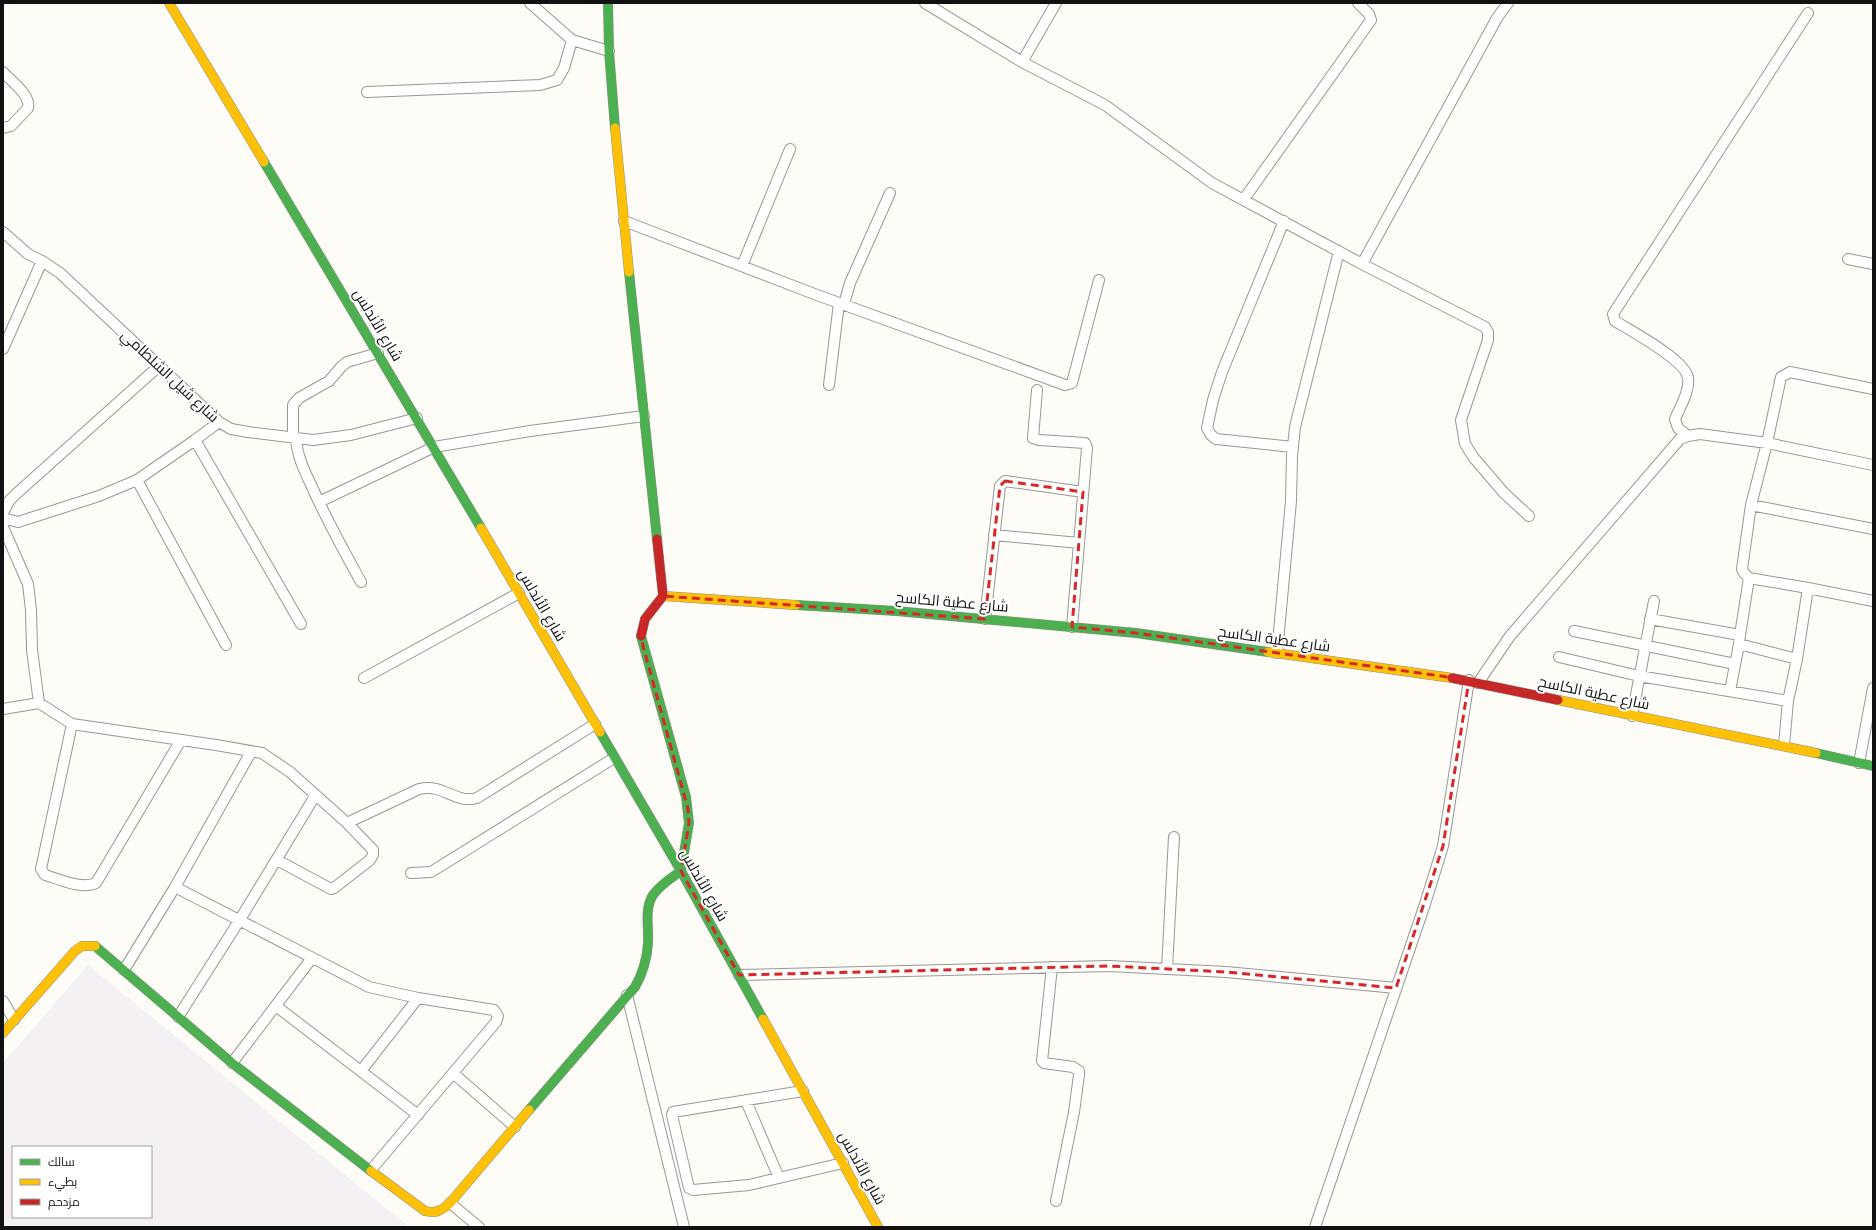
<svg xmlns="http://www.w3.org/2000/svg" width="1876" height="1230" font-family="'Zilla Slab',Cairo,serif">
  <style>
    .industrial { fill: #f5f0f3; fill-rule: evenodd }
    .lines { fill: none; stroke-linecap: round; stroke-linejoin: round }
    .street-casing { stroke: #979795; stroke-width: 12 }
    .fast-casing { stroke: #8e8d8b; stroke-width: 10 }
    .slow-casing { stroke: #8e8d8b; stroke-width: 10 }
    .jam-casing { stroke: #8e8d8b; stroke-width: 10 }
    .street { stroke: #fffffe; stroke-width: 10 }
    .fast { stroke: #4caf50; stroke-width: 9 }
    .slow { stroke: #ffc107; stroke-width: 9 }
    .jam { stroke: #c62828; stroke-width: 9 }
    .marked { fill: none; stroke: #d62828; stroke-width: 3; stroke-dasharray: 8 5; stroke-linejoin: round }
    .labels { text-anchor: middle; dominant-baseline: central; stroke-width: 4; stroke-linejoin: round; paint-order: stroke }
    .street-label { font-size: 15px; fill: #111; stroke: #fff }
  </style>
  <rect width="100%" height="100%" fill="#fdfcf7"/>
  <path class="industrial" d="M 88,965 L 409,1227 L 3,1227 L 3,1063 ZM 13,1147 L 151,1147 L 151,1217 L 13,1217 Z"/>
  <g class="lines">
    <g class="street-casing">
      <path id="street" d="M 530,3 L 572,40 L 609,51
        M 925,3 L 1022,62 L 1105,105 L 1212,183 L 1362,264 L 1485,327 L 1488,332 L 1488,340 L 1461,420 L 1465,444 L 1474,458 L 1504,493 L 1529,516
        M 1808,13 L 1613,314 L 1615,321 C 1631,331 1686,360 1688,378 C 1690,391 1680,407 1675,419 L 1678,428 L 1688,436 L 1700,434 L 1767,443 L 1873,465
        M 1022,62 L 1056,3
        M 3,72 C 11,81 31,95 28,108 L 11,126 L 3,128
        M 367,92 L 540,85 L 557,80 L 564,68 L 572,40
        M 1244,199 L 1371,20 L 1369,14 L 1358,3
        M 624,221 L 817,295 L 1065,385 L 1072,383 L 1099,280
        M 1284,221 L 1222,372 L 1213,400 L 1207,428 L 1211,435 L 1216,439 L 1293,447
        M 3,232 L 28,254 L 42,261 L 60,273 L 219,422 L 231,429 L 248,432 L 313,440 L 351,435 L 417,418
        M 1848,259 L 1873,264
        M 1362,264 L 1497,18 L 1508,3
        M 742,266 L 790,149
        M 844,304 L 850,283 L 890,193
        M 3,349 L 42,261
        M 829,385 L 839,303
        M 1037,390 L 1033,438 L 1039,440 L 1085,443 L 1087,448 L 1072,627
        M 293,437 L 293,405 L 299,398 L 329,381 L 341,367 L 347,362 L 378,353
        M 296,438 C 297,457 305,472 313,489 C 327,521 344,551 361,582
        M 195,440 L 301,624
        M 137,480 L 226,645
        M 319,502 L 434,447 L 530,431 L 644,416
        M 1751,505 L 1873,529
        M 3,513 L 9,501 L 16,494 L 159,366
        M 3,518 L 18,522 L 99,496 L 137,480 L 195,440 L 219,422
        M 3,527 L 28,584 L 31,610 L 32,650 L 39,703
        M 994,535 L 1079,543
        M 1808,588 L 1749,578 L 1744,573 L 1742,569 L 1751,505 L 1767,443 L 1781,377 L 1790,372 L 1873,389
        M 985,619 L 1000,486 L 1005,481 L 1083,492
        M 1650,619 L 1740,635 L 1739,644 L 1797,659
        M 1574,631 L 1735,664
        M 1740,635 L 1749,578
        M 1277,653 L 1291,501 L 1292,456 L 1295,427 L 1339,251
        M 1559,657 L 1639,676 L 1788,701
        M 364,678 L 519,593
        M 1478,683 L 1510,636 L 1680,439 L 1688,436
        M 1730,691 L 1739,644
        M 3,709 L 39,703 L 72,724 L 216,745 L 262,753 L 290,772 L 347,823 L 373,850 L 373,855 L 370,860 L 334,888 L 331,889 L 277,860
        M 1632,716 L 1654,601
        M 72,724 L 41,869 L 45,875 C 59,879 82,890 96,883 L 181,740
        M 1784,745 L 1788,701 L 1797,659 L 1808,588 L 1873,601
        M 1859,763 L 1873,688
        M 347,823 L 419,789 C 444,783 454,804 477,798 L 595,724
        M 411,873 L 431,872 L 614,758
        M 175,887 L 369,987 L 418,998 L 494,1010 L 498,1016 L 496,1022 L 371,1170
        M 1052,967 L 1042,1061 L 1044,1063 L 1073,1067 L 1079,1071 L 1079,1075 L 1074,1112 L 1056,1201
        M 1167,969 L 1174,837
        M 124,970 L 175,887 L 251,752
        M 739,975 L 1109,966 L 1226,972 L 1396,988
        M 627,995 L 684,1227
        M 3,1001 L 14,1020
        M 276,1006 L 418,1115
        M 178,1017 L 239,921 L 315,796
        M 232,1063 L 312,958
        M 361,1071 L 418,998
        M 453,1073 L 515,1127
        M 803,1091 L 673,1112 L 672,1115 L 689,1188 L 693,1190 L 749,1185 L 843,1163
        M 746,1101 L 779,1178
        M 450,1203 L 479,1227
        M 1315,1227 L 1425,904 L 1443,846 L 1469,680"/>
    </g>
    <g class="fast-casing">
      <path id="fast" d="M 608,3 L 609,51 L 615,128
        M 264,162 L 481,528
        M 629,272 L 657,539
        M 796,605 L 896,611 L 1136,633 L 1268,652
        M 600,732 L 681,871 L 763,1019
        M 1816,753 L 1873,766
        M 95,946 L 232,1063 L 371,1171
        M 529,1110 L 635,987 C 643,973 647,959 648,943 C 649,927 644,909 653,895 C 660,885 671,878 681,871 L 689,823 L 686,797 L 641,636"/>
    </g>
    <g class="slow-casing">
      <path id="slow" d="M 169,3 L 264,162
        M 615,128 L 629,272
        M 481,528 L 600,732
        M 663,596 L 796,605
        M 1268,652 L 1452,678
        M 1558,700 L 1816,753
        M 763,1019 L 878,1227
        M 3,1033 L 75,951 L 82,946 L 95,946
        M 371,1171 L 425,1211 C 436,1214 442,1210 450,1203 L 529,1110"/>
    </g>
    <g class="jam-casing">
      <path id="jam" d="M 641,636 L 645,619 L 663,596 L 657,539
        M 1452,678 L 1558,700"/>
    </g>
    <use href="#street" class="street"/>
    <use href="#fast" class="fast"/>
    <use href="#slow" class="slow"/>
    <use href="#jam" class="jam"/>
  </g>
  <path class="marked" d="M 1005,481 L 1083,492 L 1072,627 L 1136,633 L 1469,680 L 1443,846 L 1396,988 L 1226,972 L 1109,966 L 739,975 L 681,871 L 689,823 L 688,809 L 643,646 L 641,627 L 643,619 L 663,596 L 985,619 L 1000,486 Z"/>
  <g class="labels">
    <g class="street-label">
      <text transform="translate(378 325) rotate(59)">شارع الأندلس</text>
      <text transform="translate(170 376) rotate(43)">شارع شيل الشلطامي</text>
      <text transform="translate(952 602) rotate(5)">شارع عطية الكاسح</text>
      <text transform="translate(542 605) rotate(60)">شارع الأندلس</text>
      <text transform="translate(1274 639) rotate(8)">شارع عطية الكاسح</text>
      <text transform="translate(1594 693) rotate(12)">شارع عطية الكاسح</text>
      <text transform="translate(704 885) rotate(60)">شارع الأندلس</text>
      <text transform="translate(862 1168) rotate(61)">شارع الأندلس</text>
    </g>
  </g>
  <rect width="1876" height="1230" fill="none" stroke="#111111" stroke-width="8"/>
  <rect x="12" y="1146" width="140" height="72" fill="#ffffff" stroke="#a0a0a0"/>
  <rect x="20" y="1159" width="20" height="6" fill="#4caf50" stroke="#a0a0a0"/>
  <text x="48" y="1166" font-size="12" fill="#111111">سالك</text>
  <rect x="20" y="1179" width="20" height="6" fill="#ffc107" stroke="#a0a0a0"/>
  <text x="48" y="1186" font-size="12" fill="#111111">بطيء</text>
  <rect x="20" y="1199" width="20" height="6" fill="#c62828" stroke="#a0a0a0"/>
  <text x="48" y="1206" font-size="12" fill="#111111">مزدحم</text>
</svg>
